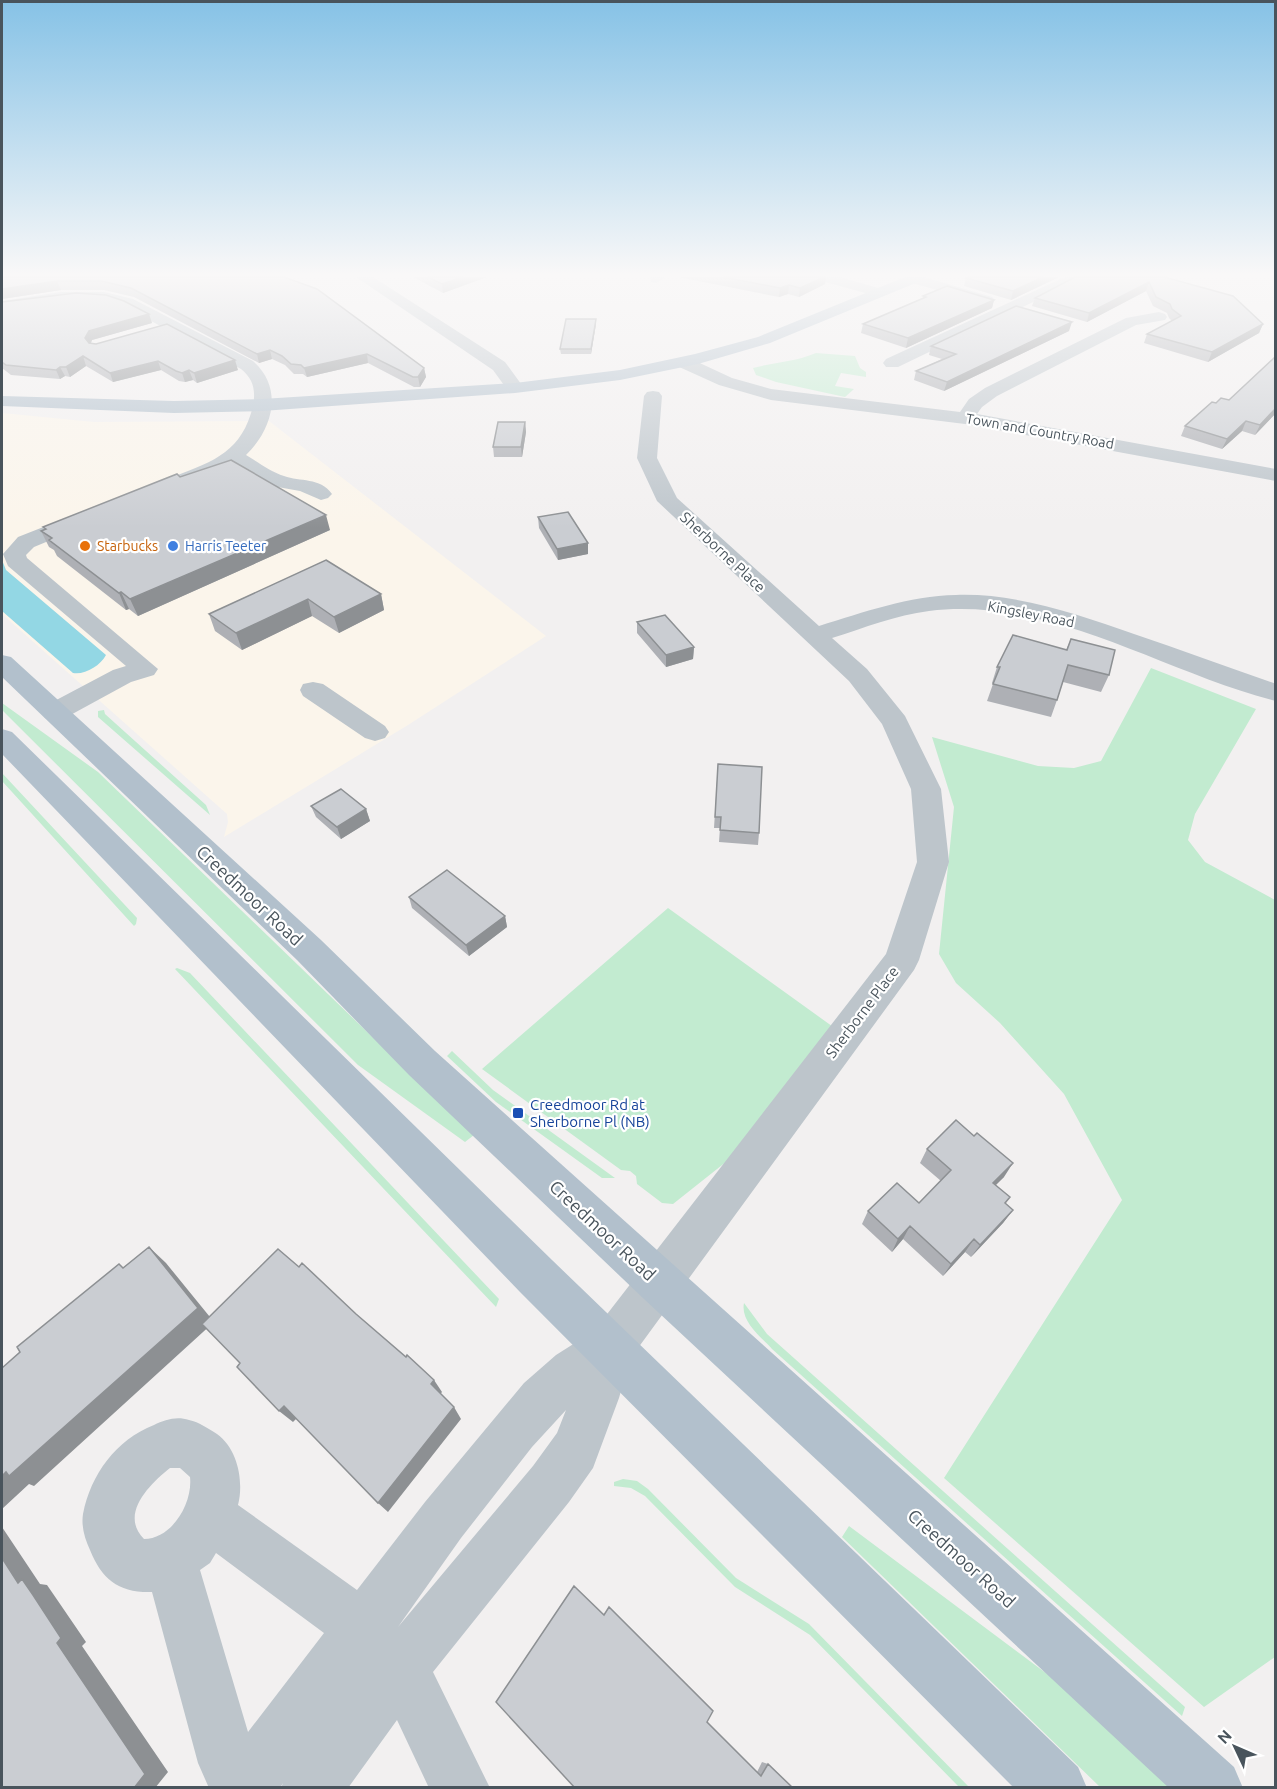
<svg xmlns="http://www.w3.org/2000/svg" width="1277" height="1789" font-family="Ubuntu,sans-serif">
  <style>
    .commercial { fill: #fbf5eb }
    .green { fill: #c2ebd0 }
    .water { fill: #93d7e4 }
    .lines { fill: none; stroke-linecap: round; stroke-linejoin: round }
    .minor { fill: #bdc5cb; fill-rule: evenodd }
    .major { fill: #b2c0cc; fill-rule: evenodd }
    .wall { fill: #aeb0b5 }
    .shaded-wall { fill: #8d9093 }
    .building { fill: #cacdd2; stroke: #8d9093; stroke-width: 1.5 }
    .food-dot { fill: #e8710a; stroke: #fff; stroke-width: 2 }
    .shop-dot { fill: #3f7fe0; stroke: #fff; stroke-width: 2 }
    .transit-dot { fill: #1a4fb4; stroke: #fff; stroke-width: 2 }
    .labels { text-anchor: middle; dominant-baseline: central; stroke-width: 4.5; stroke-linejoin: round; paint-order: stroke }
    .far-street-label { font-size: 14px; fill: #49545c; stroke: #fff }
    .far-food-label { font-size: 14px; fill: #c56008; stroke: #fff; text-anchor: start }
    .far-shop-label { font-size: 14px; fill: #366cbe; stroke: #fff; text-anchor: start }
    .street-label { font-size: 15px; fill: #49545c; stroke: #fff }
    .transit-label { font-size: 15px; fill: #164399; stroke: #fff; text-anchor: start }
    .near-street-label { font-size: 18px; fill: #49545c; stroke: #fff }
  </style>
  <rect width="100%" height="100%" fill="#f2f0f0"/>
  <path class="commercial" d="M 2,413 L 94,422 L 269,421 L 546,636 L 408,725 L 224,837 L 228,822 L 227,814 L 2,614 Z"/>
  <path class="green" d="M 816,353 L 855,356 L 860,368 L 866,372 L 866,377 L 841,373 L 835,386 L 854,389 L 845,397 L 776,382 L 756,375 L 753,368 C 775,362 795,362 816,353 Z
    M 1151,668 L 1256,709 L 1195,814 L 1188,840 L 1205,862 L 1275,900 L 1275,1657 L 1204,1707 L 944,1478 L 1122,1200 L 1064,1094 L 1000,1023 L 956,983 L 939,954 L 954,807 L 932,737 L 1038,766 L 1074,768 L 1101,761 Z
    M 2,703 L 98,772 L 474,1135 L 465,1142 L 358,1065 L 2,710 Z
    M 104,710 L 105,714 L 206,805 L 210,815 L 98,717 L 98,711 Z
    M 2,773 L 137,918 L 136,924 L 134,926 L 2,781 Z
    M 668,908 L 836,1029 L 741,1150 L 673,1204 L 662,1203 L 637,1184 L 636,1176 L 630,1171 L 621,1170 L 482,1069 Z
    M 177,968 L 190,973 L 499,1299 L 496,1307 L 175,969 Z
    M 452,1051 L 493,1090 L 615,1178 L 602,1178 L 496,1102 L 447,1056 Z
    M 744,1303 L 767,1334 L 1185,1707 L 1182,1716 L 772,1349 C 762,1338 740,1321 744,1303 Z
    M 623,1479 L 637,1481 L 648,1489 L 736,1578 L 809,1624 L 969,1787 L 959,1787 L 810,1635 L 735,1587 L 645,1496 L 631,1488 L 614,1486 L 614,1482 Z
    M 849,1526 L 1070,1691 L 1173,1787 L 1100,1787 L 842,1537 Z"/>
  <path class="water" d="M 2,560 L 6,570 L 106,655 C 100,666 85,675 73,673 L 2,611 Z"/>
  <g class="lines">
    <path class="minor" d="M 356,277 L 373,277 L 505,362 L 524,388 L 521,392 L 509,392 L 493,370 Z
      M 650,277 L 666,277 L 656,283 L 651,282 Z
      M 816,277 L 840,277 L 885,290 L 887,293 L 880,297 L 818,280 Z
      M 908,277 L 924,277 L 992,297 L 995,300 L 992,303 L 982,303 L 909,282 Z
      M 1065,277 L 1085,277 L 898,367 L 886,367 L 883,363 L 886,359 Z
      M 61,292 L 104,292 L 133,299 L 253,361 C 284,388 273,429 246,455 C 258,462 271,472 284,476 C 300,482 320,477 332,494 L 328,498 L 321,500 L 300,491 L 272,486 L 234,465 L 189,484 L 182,486 L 175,484 L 172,480 L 175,476 C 215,461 242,451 253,406 C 256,389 253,379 241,369 L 123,306 C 82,297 43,306 2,309 L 2,301 Z
      M 1159,312 L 1165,314 L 1167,317 L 1165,320 L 1136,325 L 997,396 L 982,407 L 977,414 L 1276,469 L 1276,481 L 965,424 L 771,400 L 719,385 L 677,366 L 674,362 L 677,358 L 689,358 L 732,378 L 771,389 L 960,412 L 969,399 L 985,388 L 1126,318 Z
      M 653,391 L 659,392 L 662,396 L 657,458 L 677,498 L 819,626 C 864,612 909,596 956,595 C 1017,593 1077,614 1134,634 C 1181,650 1228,667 1276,684 L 1276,701 C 1162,672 1051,596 929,611 C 896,615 864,628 832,638 L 867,669 L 905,716 L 941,789 L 949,862 L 919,960 L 914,970 L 630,1359 L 619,1398 L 593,1468 L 569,1502 L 433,1672 L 490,1788 L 429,1788 L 397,1720 L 348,1788 L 281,1788 L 283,1783 L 280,1788 L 209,1788 L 198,1763 L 152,1592 C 119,1593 102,1580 90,1550 C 85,1539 81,1527 83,1514 C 91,1474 116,1440 154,1425 C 165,1420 176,1416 189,1420 C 199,1422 209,1429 217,1434 C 238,1449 244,1482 238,1505 L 357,1590 L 425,1502 L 524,1383 L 556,1355 L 594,1331 L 886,954 L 917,862 L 911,789 L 882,724 L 849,681 L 657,501 L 637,458 L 644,396 L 647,392 ZM 566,1410 L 557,1433 L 533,1466 L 398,1627 L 461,1538 L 532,1447 ZM 170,1468 L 180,1468 L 190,1477 C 193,1503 172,1539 144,1539 C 119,1514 150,1484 170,1468 ZM 216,1553 L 324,1633 L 248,1732 L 200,1570 L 210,1563 Z
      M 84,511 L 92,513 L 95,518 L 92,523 L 34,547 L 26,555 L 27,558 L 158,669 L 154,675 L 131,682 L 65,718 L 55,721 L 45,718 L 41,712 L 45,706 L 113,670 L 126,666 L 8,566 L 3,554 L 18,537 Z
      M 313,682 L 323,684 L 385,726 L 389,732 L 385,738 L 375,741 L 365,738 L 303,696 L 300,690 L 303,684 Z"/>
    <path class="major" d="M 905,277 L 925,277 L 923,280 L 770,343 L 698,364 L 620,380 L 515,393 L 262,411 L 174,413 L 2,406 L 2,396 L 174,401 L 262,399 L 515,383 L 620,370 L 695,354 L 758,337 Z
      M 2,655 L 11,657 L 321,940 L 435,1051 L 1234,1767 L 1243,1788 L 1169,1788 L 644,1299 L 409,1075 L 297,960 L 2,677 Z
      M 2,729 L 12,732 L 552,1260 L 1078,1767 L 1087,1788 L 1014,1788 L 520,1292 L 2,754 Z"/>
  </g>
  <path class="wall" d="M 2,277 L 284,277 L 424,368 L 426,377 L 420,387 L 414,387 L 368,363 L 307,377 L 303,374 L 294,374 L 285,365 L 272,359 L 259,363 L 134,297 L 104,290 L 61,290 L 2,299 Z
    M 413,277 L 487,277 L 443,293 Z
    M 678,277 L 826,277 L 825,284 L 799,297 L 788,294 L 779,297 Z
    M 1059,277 L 1011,300 L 964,286 L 966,278 Z
    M 1164,277 L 1263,324 L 1259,333 L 1208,362 L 1144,343 L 1147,334 L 1172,321 L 1169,318 L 1167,313 L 1153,306 L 1146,291 L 1087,322 L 1032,306 L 1035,298 Z
    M 923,296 L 994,300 L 992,308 L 906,348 L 861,333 L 863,324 L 923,298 Z
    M 2,302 L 149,314 L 152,323 L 92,340 L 91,343 L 238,370 L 197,383 L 193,380 L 185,382 L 179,381 L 161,370 L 113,382 L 86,366 L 70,377 L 65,376 L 60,379 L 11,375 L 2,368 Z
    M 596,324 L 591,354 L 561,354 L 560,349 Z
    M 1069,331 L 944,391 L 914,380 L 916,371 L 942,359 L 929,355 L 931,346 Z
    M 1275,357 L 1275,414 L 1255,435 L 1242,431 L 1222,449 L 1181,436 L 1185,426 L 1216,403 L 1229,400 Z
    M 525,422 L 526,432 L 522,457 L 494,457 L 493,447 Z
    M 180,477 L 330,530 L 138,616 L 129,609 L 126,610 L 57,556 L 54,550 L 49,547 L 41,531 L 45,530 L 43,527 Z
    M 538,517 L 588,554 L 558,560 L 539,528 Z
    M 326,560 L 381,594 L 384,610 L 339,633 L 312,616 L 242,650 L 215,631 L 209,614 Z
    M 637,622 L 694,647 L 693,659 L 666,667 L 637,633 Z
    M 1071,639 L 1109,675 L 1101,692 L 1063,682 L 1057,700 L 1051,717 L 987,701 L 993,684 L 992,683 L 997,667 L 1066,650 Z
    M 718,764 L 759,833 L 758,845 L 719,842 L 720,828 L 714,828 Z
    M 311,806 L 366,809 L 370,821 L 341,839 L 316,817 Z
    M 409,897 L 505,916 L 507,927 L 469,956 L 412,908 Z
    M 927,1149 L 1004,1177 L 995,1185 L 1010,1197 L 1005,1204 L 1013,1210 L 1003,1223 L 971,1257 L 965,1252 L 943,1276 L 903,1239 L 892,1252 L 862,1224 L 868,1211 L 919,1203 L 941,1181 L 920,1163 Z
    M 707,1722 L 757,1772 L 762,1762 L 768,1764 L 793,1788 L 575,1788 Z"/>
  <path class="shaded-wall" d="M 463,277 L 487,277 L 443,293 L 442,284 Z
    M 824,277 L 826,277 L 825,284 L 799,297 L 800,288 Z
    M 1043,277 L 1059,277 L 1011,300 L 1013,291 Z
    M 57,281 L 61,290 L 2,299 L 2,300 L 2,289 Z
    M 1149,282 L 1146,291 L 1087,322 L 1089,313 Z
    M 789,285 L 788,294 L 779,297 L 780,288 Z
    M 994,300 L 992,308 L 906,348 L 908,338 Z
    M 149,314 L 152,323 L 92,340 L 89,347 L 85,338 L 89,331 Z
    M 596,319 L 596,324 L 591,354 L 591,349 Z
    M 1072,322 L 1069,331 L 944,391 L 947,382 Z
    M 1263,324 L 1259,333 L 1208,362 L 1212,352 Z
    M 270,350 L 272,359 L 259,363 L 257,354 Z
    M 367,354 L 368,363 L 307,377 L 304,368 Z
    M 83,356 L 86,366 L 70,377 L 66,367 Z
    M 235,360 L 238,370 L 197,383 L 194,373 Z
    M 158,361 L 161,370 L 113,382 L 110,373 Z
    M 60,367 L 65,376 L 60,379 L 56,370 Z
    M 424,368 L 426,377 L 420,387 L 418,377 Z
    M 189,370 L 193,380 L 185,382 L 182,373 Z
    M 1275,409 L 1275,414 L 1255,435 L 1260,425 Z
    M 1246,421 L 1242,431 L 1222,449 L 1227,439 Z
    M 525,422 L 526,432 L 522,457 L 521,447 Z
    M 326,515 L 330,530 L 138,616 L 130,599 Z
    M 588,543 L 588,554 L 558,560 L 557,549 Z
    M 121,592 L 129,609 L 126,610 L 119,593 Z
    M 381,594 L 384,610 L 339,633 L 334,617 Z
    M 308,599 L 312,616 L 242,650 L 236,633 Z
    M 694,647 L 693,659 L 666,667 L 666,655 Z
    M 366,809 L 370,821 L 341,839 L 337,827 Z
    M 505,916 L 507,927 L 469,956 L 466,945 Z
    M 1013,1163 L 1004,1177 L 984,1197 L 993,1183 Z
    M 1013,1210 L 1003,1223 L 971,1257 L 980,1245 Z
    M 910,1226 L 903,1239 L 892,1252 L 898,1239 Z
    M 974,1239 L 965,1252 L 943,1276 L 951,1264 Z
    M 149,1247 L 166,1263 L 214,1322 L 34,1486 L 29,1484 L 2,1509 L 2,1476 Z
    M 434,1380 L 442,1392 L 438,1397 L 431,1384 Z
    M 284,1406 L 297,1418 L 293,1422 L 279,1411 Z
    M 454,1407 L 461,1419 L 388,1512 L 378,1503 Z
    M 2,1527 L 40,1584 L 47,1585 L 58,1601 L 86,1642 L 82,1646 L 168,1772 L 155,1788 L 134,1788 L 57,1643 L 2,1558 Z"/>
  <path class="building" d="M 2,277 L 284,277 L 317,289 L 424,368 L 418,377 L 413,377 L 367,354 L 304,368 L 301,365 L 291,364 L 282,356 L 270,350 L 257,354 L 131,288 L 101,281 L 57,281 L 2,289 Z
    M 428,277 L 463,277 L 442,284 Z
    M 723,277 L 824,277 L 800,288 L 789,285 L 780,288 Z
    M 968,277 L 1043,277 L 1013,291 L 966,278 Z
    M 1075,277 L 1164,277 L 1233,296 L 1263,324 L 1212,352 L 1147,334 L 1181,316 L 1172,309 L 1170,304 L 1156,297 L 1149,282 L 1089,313 L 1035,298 Z
    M 947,286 L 994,300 L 908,338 L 863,324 L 926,297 L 923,296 Z
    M 76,293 L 106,295 L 124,301 L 149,314 L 89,331 L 85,338 L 89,343 L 96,344 L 167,324 L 235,360 L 194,373 L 189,370 L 182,373 L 176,371 L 158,361 L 110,373 L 83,356 L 66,367 L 60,367 L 56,370 L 6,365 L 2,362 L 2,302 Z
    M 1016,306 L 1072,322 L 947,382 L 916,371 L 956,354 L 931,346 Z
    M 566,319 L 596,319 L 591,349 L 560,349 Z
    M 1275,357 L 1275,409 L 1260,425 L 1246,421 L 1227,439 L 1185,426 L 1212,402 L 1216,403 L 1221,398 L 1229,400 Z
    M 498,422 L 525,422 L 521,447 L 493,447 Z
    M 231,460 L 326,515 L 130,599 L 121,592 L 119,593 L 49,540 L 52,538 L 41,531 L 46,529 L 43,527 L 177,474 L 180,477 Z
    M 568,512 L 588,543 L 557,549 L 538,517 Z
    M 326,560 L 381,594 L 334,617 L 308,599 L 236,633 L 209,614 Z
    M 665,615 L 694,647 L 666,655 L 637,622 Z
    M 1013,635 L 1067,650 L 1071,639 L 1115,650 L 1109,675 L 1068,665 L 1057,700 L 993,684 L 1000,667 L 997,667 Z
    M 718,764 L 762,767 L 759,833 L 720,830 L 721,817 L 715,817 Z
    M 341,789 L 366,809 L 337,827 L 311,806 Z
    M 447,870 L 505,916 L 466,945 L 409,897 Z
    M 956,1120 L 974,1136 L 977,1133 L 1013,1163 L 993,1183 L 1010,1197 L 1005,1203 L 1013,1210 L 980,1245 L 974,1239 L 951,1264 L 910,1226 L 898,1239 L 868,1211 L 897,1183 L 919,1203 L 951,1170 L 927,1149 Z
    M 149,1247 L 198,1308 L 9,1476 L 6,1472 L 2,1476 L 2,1368 L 20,1352 L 17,1347 L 119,1264 L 123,1268 Z
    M 278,1249 L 299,1267 L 302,1263 L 356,1314 L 406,1357 L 407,1355 L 434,1380 L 431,1384 L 454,1407 L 378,1503 L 284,1406 L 279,1411 L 237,1367 L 240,1363 L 202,1324 Z
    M 2,1558 L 18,1583 L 22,1579 L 33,1595 L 61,1638 L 57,1643 L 145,1774 L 134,1788 L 2,1788 Z
    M 574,1586 L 604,1615 L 609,1607 L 713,1711 L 707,1722 L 761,1776 L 768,1764 L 793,1788 L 575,1788 L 496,1702 Z"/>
  <linearGradient id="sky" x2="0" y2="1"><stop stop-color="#86c2e6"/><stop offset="0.52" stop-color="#f9f8f8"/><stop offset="1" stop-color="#f9f8f8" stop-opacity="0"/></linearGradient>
  <rect width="1277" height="528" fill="url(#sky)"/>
  <circle class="food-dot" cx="85" cy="546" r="6"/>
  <circle class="shop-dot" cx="173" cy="546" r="6"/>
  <rect class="transit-dot" x="512" y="1107" width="12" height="12" rx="3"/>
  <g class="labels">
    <g class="far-street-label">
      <text transform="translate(1040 431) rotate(10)">Town and Country Road</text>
      <text transform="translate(1031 614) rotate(11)">Kingsley Road</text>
    </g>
    <g class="far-food-label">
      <text x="97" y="546">Starbucks</text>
    </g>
    <g class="far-shop-label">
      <text x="185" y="546">Harris Teeter</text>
    </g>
    <g class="street-label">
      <text transform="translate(723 552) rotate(43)">Sherborne Place</text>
      <text transform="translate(862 1012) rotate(-53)">Sherborne Place</text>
    </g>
    <g class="transit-label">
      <text x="530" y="1104">Creedmoor Rd at<tspan x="530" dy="17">Sherborne Pl (NB)</tspan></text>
    </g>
    <g class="near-street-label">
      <text transform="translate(250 895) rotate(43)">Creedmoor Road</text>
      <text transform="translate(603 1230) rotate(43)">Creedmoor Road</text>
      <text transform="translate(962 1558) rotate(42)">Creedmoor Road</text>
    </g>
  </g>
  <rect width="1277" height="1789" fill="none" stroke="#49545c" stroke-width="6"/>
  <g transform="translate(1235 1747) rotate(314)" stroke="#ffffff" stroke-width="4.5" paint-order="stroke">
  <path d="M0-4.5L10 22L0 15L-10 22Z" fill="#49545c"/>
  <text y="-9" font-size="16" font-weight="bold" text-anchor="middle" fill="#49545c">N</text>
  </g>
</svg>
